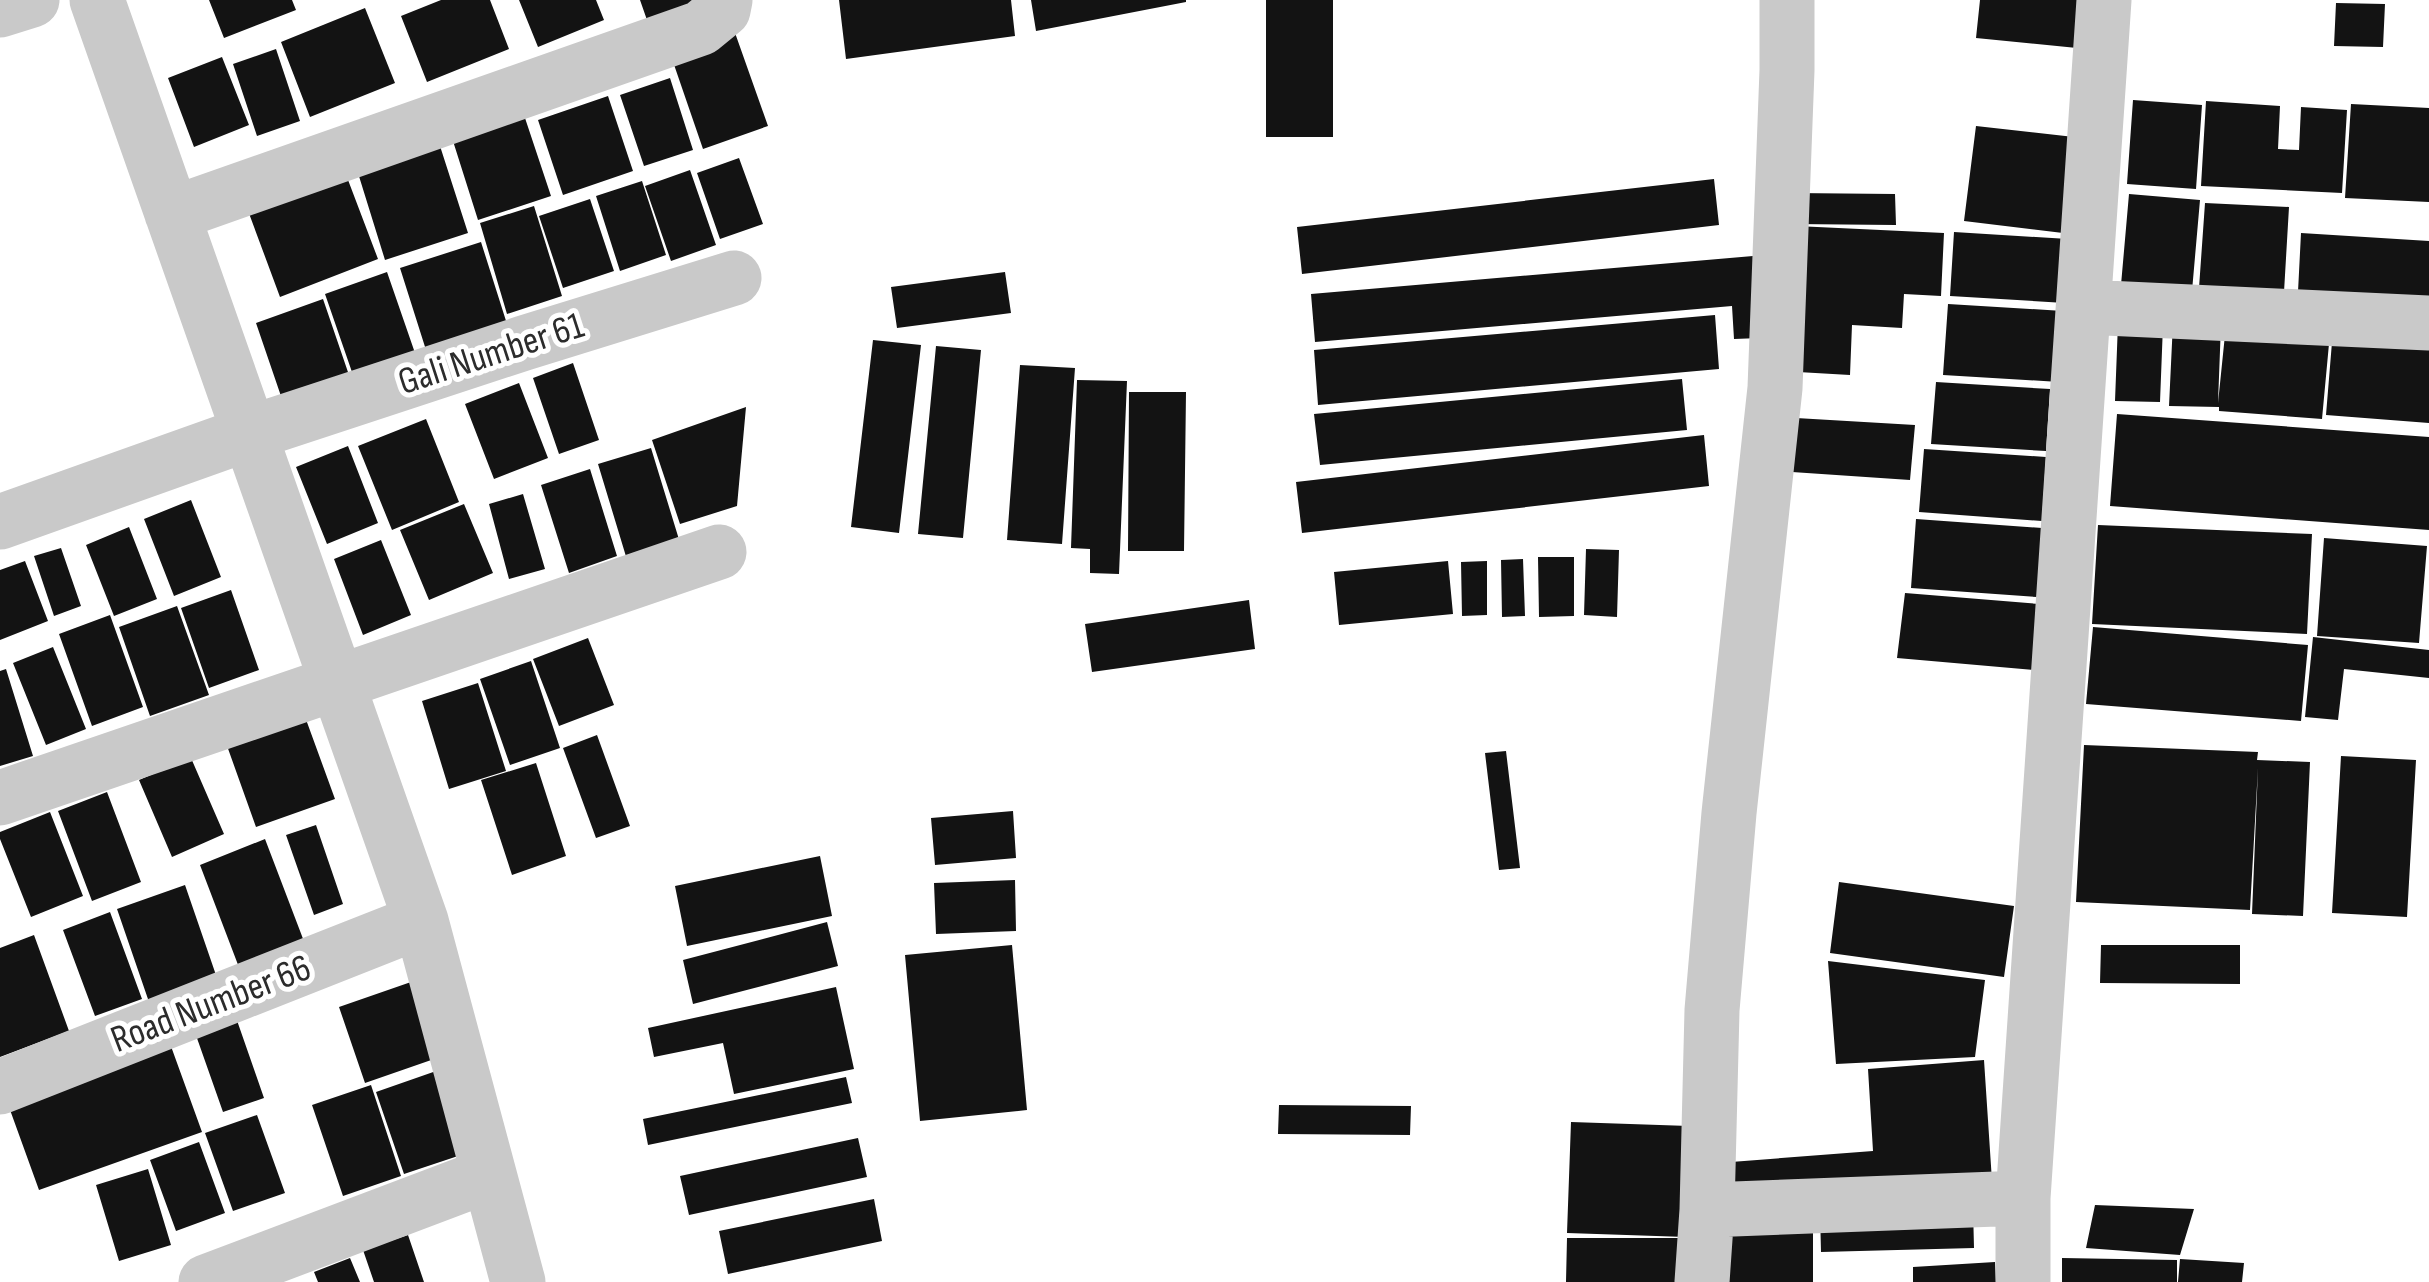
<svg xmlns="http://www.w3.org/2000/svg" width="2429" height="1282" font-family="'Sofia Sans Condensed',sans-serif">
  <style>
    .building { fill: #131313 }
    .lines { fill: none; stroke-linecap: round; stroke-linejoin: round }
    .street { stroke: #c9c9c9; stroke-width: 55 }
    .labels { text-anchor: middle; dominant-baseline: central; stroke-width: 10; stroke-linejoin: round; paint-order: stroke }
    .street-label { font-size: 38px; fill: #2c2c2c; stroke: #fff }
  </style>
  <rect width="100%" height="100%" fill="#fff"/>
  <path class="building" d="M 209,0 L 292,0 L 296,10 L 224,38 Z
    M 441,0 L 490,0 L 509,49 L 427,82 L 401,16 Z
    M 519,0 L 596,0 L 604,20 L 538,47 Z
    M 640,0 L 702,0 L 647,20 Z
    M 839,0 L 1011,0 L 1015,36 L 846,59 Z
    M 1031,0 L 1186,0 L 1186,2 L 1036,31 Z
    M 1266,0 L 1333,0 L 1333,137 L 1266,137 Z
    M 1980,0 L 2082,0 L 2077,48 L 1976,38 Z
    M 2336,3 L 2385,4 L 2383,47 L 2334,46 Z
    M 365,8 L 395,83 L 310,117 L 281,42 Z
    M 734,30 L 768,126 L 703,149 L 670,53 Z
    M 276,49 L 300,121 L 257,136 L 233,64 Z
    M 222,57 L 249,125 L 194,147 L 168,78 Z
    M 670,78 L 693,150 L 644,166 L 620,95 Z
    M 608,96 L 633,171 L 563,195 L 538,120 Z
    M 2133,100 L 2202,105 L 2196,189 L 2127,184 Z
    M 2206,101 L 2280,106 L 2278,149 L 2299,150 L 2301,107 L 2347,110 L 2342,193 L 2201,186 Z
    M 2351,104 L 2429,108 L 2429,202 L 2345,198 Z
    M 525,118 L 551,196 L 478,220 L 453,141 Z
    M 1976,126 L 2074,137 L 2063,233 L 1964,221 Z
    M 440,146 L 468,233 L 385,260 L 358,173 Z
    M 739,158 L 763,224 L 720,239 L 697,173 Z
    M 690,170 L 716,245 L 671,261 L 645,186 Z
    M 345,172 L 378,259 L 280,297 L 247,208 Z
    M 1714,179 L 1719,225 L 1302,274 L 1297,227 Z
    M 642,181 L 666,255 L 620,271 L 596,196 Z
    M 1792,193 L 1895,194 L 1896,225 L 1793,224 Z
    M 2129,194 L 2200,200 L 2192,291 L 2121,285 Z
    M 590,199 L 614,271 L 563,288 L 539,216 Z
    M 2205,203 L 2289,207 L 2284,292 L 2199,288 Z
    M 534,206 L 562,296 L 507,314 L 480,223 Z
    M 1796,226 L 1944,233 L 1941,296 L 1904,294 L 1902,328 L 1852,325 L 1850,375 L 1798,372 Z
    M 1954,232 L 2068,239 L 2065,303 L 1950,296 Z
    M 2301,233 L 2429,241 L 2429,300 L 2298,292 Z
    M 481,242 L 507,324 L 426,350 L 400,268 Z
    M 1753,256 L 1760,338 L 1734,339 L 1732,306 L 1315,342 L 1311,294 Z
    M 387,272 L 415,353 L 353,375 L 325,294 Z
    M 1005,272 L 1011,313 L 897,328 L 891,287 Z
    M 323,299 L 350,378 L 283,402 L 256,323 Z
    M 1948,304 L 2063,311 L 2059,382 L 1943,375 Z
    M 1715,315 L 1719,369 L 1318,405 L 1314,350 Z
    M 2173,322 L 2221,324 L 2218,403 L 2226,325 L 2330,333 L 2322,419 L 2219,411 L 2219,407 L 2169,406 Z
    M 2118,323 L 2163,325 L 2160,402 L 2115,401 Z
    M 2333,330 L 2429,338 L 2429,423 L 2326,415 Z
    M 873,340 L 921,345 L 899,533 L 851,527 Z
    M 936,346 L 981,350 L 963,538 L 918,534 Z
    M 573,363 L 599,440 L 559,454 L 533,378 Z
    M 1020,365 L 1075,368 L 1062,544 L 1007,540 Z
    M 1682,379 L 1687,430 L 1320,465 L 1314,414 Z
    M 1077,380 L 1127,381 L 1119,574 L 1090,573 L 1090,549 L 1071,548 Z
    M 1936,382 L 2050,389 L 2046,451 L 1931,444 Z
    M 519,383 L 548,458 L 494,479 L 465,404 Z
    M 1129,392 L 1186,392 L 1184,551 L 1128,551 Z
    M 746,407 L 737,506 L 680,524 L 652,440 Z
    M 2117,414 L 2429,437 L 2429,530 L 2110,506 Z
    M 1796,418 L 1915,425 L 1910,480 L 1792,472 Z
    M 426,419 L 459,502 L 392,530 L 358,446 Z
    M 1704,435 L 1709,486 L 1302,533 L 1296,482 Z
    M 348,446 L 378,523 L 327,544 L 296,467 Z
    M 651,448 L 681,546 L 628,563 L 598,464 Z
    M 1924,449 L 2046,457 L 2042,521 L 1919,512 Z
    M 590,469 L 617,556 L 569,573 L 541,485 Z
    M 523,494 L 545,569 L 509,579 L 489,504 Z
    M 191,500 L 221,577 L 174,596 L 144,519 Z
    M 464,504 L 493,573 L 429,600 L 400,530 Z
    M 1916,519 L 2042,528 L 2037,597 L 1911,588 Z
    M 2098,525 L 2312,534 L 2307,634 L 2092,624 Z
    M 129,527 L 157,599 L 114,616 L 86,545 Z
    M 2324,538 L 2427,546 L 2419,643 L 2317,636 Z
    M 381,540 L 411,615 L 363,635 L 334,559 Z
    M 61,548 L 81,606 L 54,616 L 34,556 Z
    M 1586,549 L 1619,550 L 1617,617 L 1584,615 Z
    M 1538,557 L 1574,557 L 1574,616 L 1539,617 Z
    M 1523,559 L 1525,616 L 1502,617 L 1501,560 Z
    M 25,561 L 48,621 L 0,640 L 0,570 Z
    M 1448,561 L 1453,614 L 1339,625 L 1334,572 Z
    M 1487,561 L 1487,615 L 1462,616 L 1461,562 Z
    M 231,590 L 259,670 L 209,688 L 181,608 Z
    M 1905,593 L 2039,604 L 2034,670 L 1897,658 Z
    M 1249,600 L 1255,649 L 1092,672 L 1085,624 Z
    M 177,606 L 209,695 L 150,716 L 119,627 Z
    M 110,615 L 143,707 L 92,726 L 59,634 Z
    M 2093,627 L 2308,645 L 2301,721 L 2086,704 Z
    M 2313,637 L 2429,650 L 2429,678 L 2344,669 L 2338,720 L 2305,717 Z
    M 588,638 L 614,705 L 559,726 L 533,659 Z
    M 53,647 L 86,729 L 46,745 L 13,663 Z
    M 531,661 L 560,748 L 510,765 L 480,679 Z
    M 6,669 L 33,756 L 0,766 L 0,671 Z
    M 478,683 L 506,771 L 449,789 L 422,701 Z
    M 304,714 L 335,799 L 256,827 L 226,743 Z
    M 597,735 L 630,826 L 596,838 L 563,748 Z
    M 2084,745 L 2258,752 L 2257,760 L 2310,762 L 2303,916 L 2252,914 L 2258,768 L 2250,910 L 2076,902 Z
    M 1506,751 L 1520,868 L 1499,870 L 1485,753 Z
    M 2341,756 L 2416,760 L 2407,917 L 2332,913 Z
    M 191,758 L 224,834 L 172,857 L 139,780 Z
    M 536,763 L 566,856 L 512,875 L 481,780 Z
    M 107,792 L 141,882 L 92,901 L 58,811 Z
    M 1013,811 L 1016,858 L 935,865 L 931,818 Z
    M 50,812 L 83,896 L 31,917 L 0,839 L 0,832 Z
    M 316,825 L 343,904 L 314,915 L 286,835 Z
    M 265,839 L 305,944 L 240,970 L 200,865 Z
    M 820,856 L 832,916 L 687,946 L 675,886 Z
    M 1015,880 L 1016,931 L 936,934 L 934,883 Z
    M 1839,882 L 2014,906 L 2004,977 L 1830,953 Z
    M 185,885 L 217,978 L 149,1002 L 117,909 Z
    M 110,912 L 142,999 L 95,1016 L 63,930 Z
    M 827,922 L 838,966 L 693,1004 L 683,960 Z
    M 34,935 L 69,1031 L 0,1057 L 0,948 Z
    M 1012,945 L 1027,1110 L 920,1121 L 905,955 Z
    M 2101,945 L 2240,945 L 2240,984 L 2100,983 Z
    M 1828,961 L 1985,980 L 1975,1057 L 1836,1064 Z
    M 411,982 L 437,1058 L 365,1083 L 339,1007 Z
    M 836,987 L 854,1069 L 734,1094 L 723,1043 L 654,1057 L 648,1028 Z
    M 233,1009 L 264,1098 L 223,1112 L 192,1024 Z
    M 168,1038 L 202,1132 L 39,1190 L 5,1096 Z
    M 1984,1060 L 1992,1181 L 1721,1201 L 1718,1163 L 1873,1151 L 1868,1069 Z
    M 439,1070 L 467,1153 L 404,1174 L 376,1092 Z
    M 846,1077 L 852,1103 L 648,1145 L 643,1119 Z
    M 371,1085 L 401,1176 L 343,1196 L 312,1105 Z
    M 1279,1105 L 1411,1106 L 1410,1135 L 1278,1134 Z
    M 257,1115 L 285,1193 L 233,1211 L 205,1133 Z
    M 1571,1122 L 1689,1126 L 1686,1237 L 1567,1233 Z
    M 858,1138 L 867,1177 L 689,1215 L 680,1176 Z
    M 199,1142 L 225,1213 L 176,1231 L 150,1160 Z
    M 148,1169 L 171,1245 L 119,1261 L 96,1185 Z
    M 874,1199 L 882,1241 L 728,1274 L 719,1231 Z
    M 2095,1205 L 2194,1209 L 2180,1255 L 2086,1248 Z
    M 1973,1208 L 1974,1248 L 1821,1252 L 1820,1212 Z
    M 1712,1223 L 1813,1223 L 1813,1282 L 1712,1282 Z
    M 408,1235 L 424,1282 L 374,1282 L 363,1250 Z
    M 1567,1238 L 1684,1238 L 1683,1282 L 1566,1282 Z
    M 350,1258 L 360,1282 L 318,1282 L 314,1272 Z
    M 2062,1258 L 2177,1260 L 2177,1282 L 2062,1282 Z
    M 2180,1259 L 2244,1263 L 2242,1282 L 2178,1282 Z
    M 1995,1262 L 1996,1282 L 1913,1282 L 1913,1267 Z"/>
  <g class="lines">
    <path class="street" d="M 97,0 L 421,921 L 518,1282
      M 0,10 L 32,0
      M 172,214 L 701,28 L 723,10 L 725,0
      M 2084,307 L 2429,323
      M 0,522 L 250,433 L 524,343 L 734,278
      M 0,798 L 719,552
      M 0,1087 L 421,921
      M 1707,1210 L 2023,1198
      M 206,1282 L 489,1175
      M 1702,1282 L 1707,1210 L 1712,1010 L 1729,813 L 1775,388 L 1787,70 L 1787,0
      M 2023,1282 L 2023,1198 L 2104,0"/>
  </g>
  <g class="labels">
    <g class="street-label">
      <text transform="translate(491 354) rotate(-18)">Gali Number 61</text>
      <text transform="translate(211 1004) rotate(-21)">Road Number 66</text>
    </g>
  </g>
</svg>
